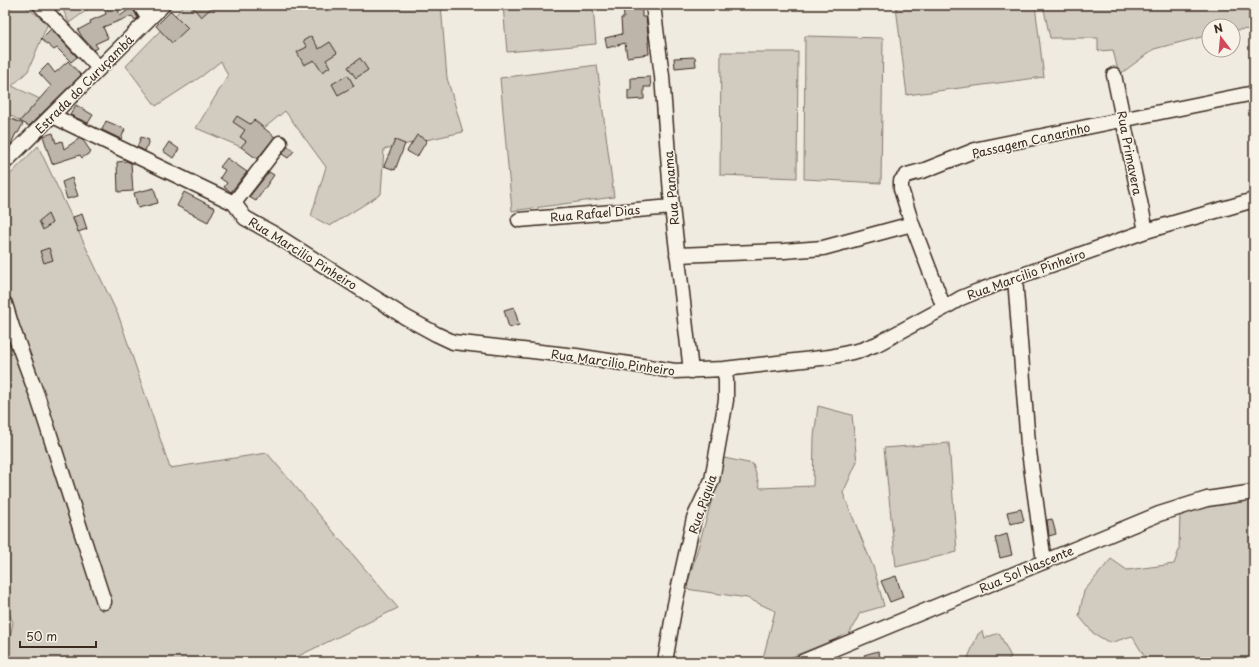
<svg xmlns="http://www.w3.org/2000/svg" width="1259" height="667" font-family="'Playpen Sans',sans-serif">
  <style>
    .green { fill: #d1cbc0; stroke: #867a6f }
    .building { fill: #bdb5aa; stroke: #3b2a1e }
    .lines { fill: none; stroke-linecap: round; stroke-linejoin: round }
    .minor-casing { stroke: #3b2a1e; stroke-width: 17 }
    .minor { stroke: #f7f3e8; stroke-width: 14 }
    .labels { text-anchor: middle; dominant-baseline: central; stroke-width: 3; stroke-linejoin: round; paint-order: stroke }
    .street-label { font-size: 12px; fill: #3b2a1e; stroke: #f7f3e8 }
  </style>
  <rect width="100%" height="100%" fill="#efebe0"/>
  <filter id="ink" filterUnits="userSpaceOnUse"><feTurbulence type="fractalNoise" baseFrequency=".025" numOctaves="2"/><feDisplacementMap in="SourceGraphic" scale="8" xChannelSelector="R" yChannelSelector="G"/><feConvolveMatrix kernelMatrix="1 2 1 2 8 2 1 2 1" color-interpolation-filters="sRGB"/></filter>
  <g filter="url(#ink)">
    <path class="green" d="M 8,5 L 23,5 L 48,23 L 28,71 L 12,86 L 40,99 L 20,121 L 5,112 L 5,13 Z
      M 61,5 L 94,5 L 69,23 Z
      M 185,5 L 441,5 L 447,78 L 463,132 L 384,149 L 381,194 L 330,226 L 311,216 L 326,167 L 285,111 L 241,147 L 196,128 L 228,76 L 221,61 L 202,76 L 156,106 L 126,66 Z
      M 503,5 L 593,5 L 596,44 L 507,52 Z
      M 907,5 L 1035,5 L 1044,77 L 907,95 L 896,7 Z
      M 1043,5 L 1254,5 L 1254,29 L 1233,30 L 1233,26 L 1209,26 L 1209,35 L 1154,49 L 1119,75 L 1113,50 L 1098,51 L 1098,38 L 1050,38 Z
      M 805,36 L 883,38 L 881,183 L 804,179 Z
      M 721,52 L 798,52 L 797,178 L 720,175 Z
      M 597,65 L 614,197 L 512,211 L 500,78 Z
      M 38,146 L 119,317 L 170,468 L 267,453 L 398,608 L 286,662 L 5,662 L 13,622 L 5,605 L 5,180 Z
      M 818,406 L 852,415 L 857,462 L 843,493 L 874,569 L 884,606 L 860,613 L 849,634 L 779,662 L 762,662 L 775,611 L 747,598 L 686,589 L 724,458 L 753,464 L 760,488 L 813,486 L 814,437 Z
      M 949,443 L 957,552 L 896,567 L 884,448 Z
      M 1254,498 L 1254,659 L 1231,659 L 1227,662 L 1145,662 L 1146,659 L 1132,636 L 1110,643 L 1093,633 L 1079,616 L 1084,591 L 1111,559 L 1127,570 L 1174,564 L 1179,550 L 1180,512 L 1224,502 Z
      M 982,631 L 984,638 L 999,633 L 1011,657 L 1005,662 L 968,662 L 967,660 L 978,634 Z"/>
    <path class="building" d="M 103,5 L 117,5 L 120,16 L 132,7 L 138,18 L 135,20 L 132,16 L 103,27 L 108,38 L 95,44 L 98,48 L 94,50 L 82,37 L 78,30 L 91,23 L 90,21 L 106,14 Z
      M 191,5 L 215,5 L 201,17 Z
      M 623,5 L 642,5 L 642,17 L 646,17 L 649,42 L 648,42 L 649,54 L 627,57 L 625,43 L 607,48 L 605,38 L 622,34 L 621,18 L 624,18 Z
      M 171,11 L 188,28 L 172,43 L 156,26 Z
      M 51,29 L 77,57 L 71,62 L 57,48 L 54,50 L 41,39 Z
      M 311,36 L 319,49 L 330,42 L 337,53 L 326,60 L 330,67 L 322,72 L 314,60 L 304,65 L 297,52 L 307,47 L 303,41 Z
      M 695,57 L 696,66 L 675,68 L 674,58 Z
      M 360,58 L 368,70 L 356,78 L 348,67 Z
      M 68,61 L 81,75 L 29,126 L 20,121 L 51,86 L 39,73 L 48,64 L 55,73 Z
      M 348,75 L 354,86 L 338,95 L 332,84 Z
      M 650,77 L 651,87 L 644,87 L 644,99 L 628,100 L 628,90 L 631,90 L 631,78 Z
      M 76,105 L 93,115 L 88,123 L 70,115 Z
      M 5,116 L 23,124 L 18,133 L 16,133 L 11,144 L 5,141 Z
      M 237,116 L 250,124 L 254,120 L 275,137 L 257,159 L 241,147 L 246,141 L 240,137 L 245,130 L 233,122 Z
      M 106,121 L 125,129 L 121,139 L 102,130 Z
      M 53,133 L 56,143 L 62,141 L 64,149 L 80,138 L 83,140 L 91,152 L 82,158 L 80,155 L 52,164 L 43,136 Z
      M 417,135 L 427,140 L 417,157 L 407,151 Z
      M 141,137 L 149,140 L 145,151 L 137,147 Z
      M 395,140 L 405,144 L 395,170 L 384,166 Z
      M 169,142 L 179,149 L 173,158 L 163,151 Z
      M 288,146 L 294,151 L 288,158 L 282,154 Z
      M 227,158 L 247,172 L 231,192 L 224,187 L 227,183 L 220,178 L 225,170 L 220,167 Z
      M 126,161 L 131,163 L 133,191 L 118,192 L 117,162 Z
      M 269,172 L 274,175 L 256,201 L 249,197 Z
      M 72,178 L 78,196 L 67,199 L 62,182 Z
      M 154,188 L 158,203 L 138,208 L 134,193 Z
      M 184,192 L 215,208 L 208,222 L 177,206 Z
      M 48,214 L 52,223 L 43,230 L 39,221 Z
      M 82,214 L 87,229 L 78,232 L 73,217 Z
      M 49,248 L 53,260 L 44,263 L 40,251 Z
      M 514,307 L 519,325 L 509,328 L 504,310 Z
      M 1021,509 L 1024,521 L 1010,524 L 1007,512 Z
      M 1052,519 L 1056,534 L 1049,536 L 1047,520 Z
      M 1007,534 L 1012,555 L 1000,558 L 995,538 Z
      M 896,576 L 903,597 L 890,602 L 881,581 Z
      M 878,651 L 882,662 L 867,662 L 864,655 Z"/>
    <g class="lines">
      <g class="minor-casing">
        <path id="minor" d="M 40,5 L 99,68
          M 140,5 L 149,19
          M 653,5 L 662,76 L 672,207 L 691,371
          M 1114,75 L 1146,231
          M 53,116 L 234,203 L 245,218 L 274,234 L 405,317 L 436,334 L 453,342 L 576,356 L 675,371 L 724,369 L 830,357 L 861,350 L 877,344 L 944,308 L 961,298 L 978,291 L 1146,231 L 1254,200
          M 5,162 L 163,5
          M 234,203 L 280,143
          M 519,220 L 672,207
          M 912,224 L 944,308
          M 677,255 L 784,251 L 823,248 L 912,224 L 901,189 L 901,181 L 907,175 L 925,170 L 978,149 L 1254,93
          M 1015,278 L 1028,444 L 1044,562
          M 5,304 L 12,327 L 37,395 L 104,602
          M 665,662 L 675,604 L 694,518 L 712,480 L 726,400 L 726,380 L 724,369
          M 802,662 L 1159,514 L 1207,499 L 1254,492"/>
      </g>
      <use href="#minor" class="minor"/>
    </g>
  </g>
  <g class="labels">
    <g class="street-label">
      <text transform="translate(84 84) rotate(-45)">Estrada do Curuçambá</text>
      <text transform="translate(1031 140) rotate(-13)">Passagem Canarinho</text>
      <text transform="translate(1130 153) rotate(79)">Rua Primavera</text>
      <text transform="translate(671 188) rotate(-95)">Rua Panama</text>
      <text transform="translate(595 213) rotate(-5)">Rua Rafael Dias</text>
      <text transform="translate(303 253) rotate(32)">Rua Marcilio Pinheiro</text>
      <text transform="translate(1026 274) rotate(-20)">Rua Marcilio Pinheiro</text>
      <text transform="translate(613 362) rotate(8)">Rua Marcilio Pinheiro</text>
      <text transform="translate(702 504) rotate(-71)">Rua Piquia</text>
      <text transform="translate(1026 569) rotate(-23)">Rua Sol Nascente</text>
    </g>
  </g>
  <rect width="1259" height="667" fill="none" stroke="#f7f3e8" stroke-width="20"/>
  <rect x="10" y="10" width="1239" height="647" fill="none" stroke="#3b2a1e" stroke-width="1.5" filter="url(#ink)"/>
  <g transform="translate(1221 38) rotate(344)"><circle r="19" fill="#f7f3e8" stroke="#aca397"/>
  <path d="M0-3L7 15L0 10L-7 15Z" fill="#d1495b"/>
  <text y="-6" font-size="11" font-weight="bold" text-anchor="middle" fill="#3b2a1e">N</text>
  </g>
  <path d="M20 641v6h76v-6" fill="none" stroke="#3b2a1e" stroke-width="2"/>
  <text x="26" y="641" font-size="12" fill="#3b2a1e" stroke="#f7f3e8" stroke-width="3" paint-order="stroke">50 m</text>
</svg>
